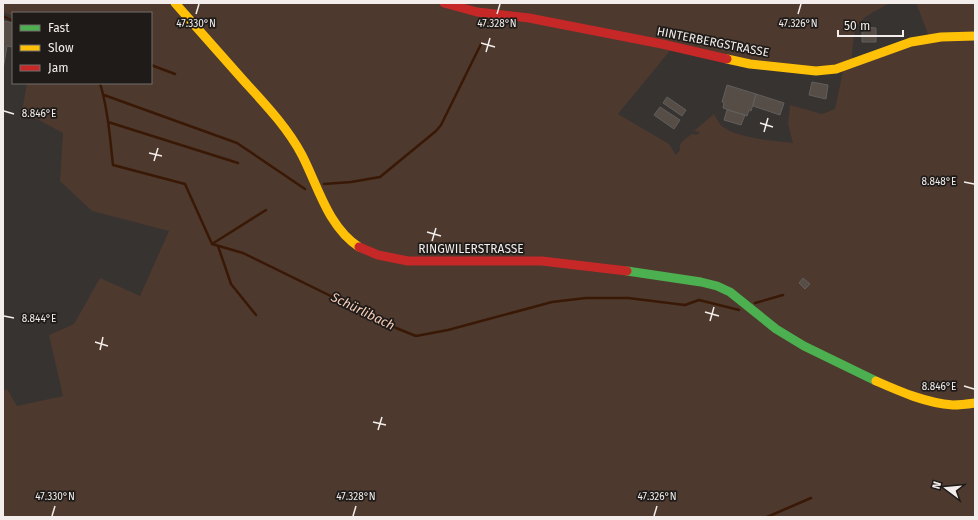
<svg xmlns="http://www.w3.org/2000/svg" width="978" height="520" font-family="'Fira Sans',sans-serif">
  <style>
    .green { fill: #4e392e; fill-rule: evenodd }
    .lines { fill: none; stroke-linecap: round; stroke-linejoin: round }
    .stream { stroke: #391905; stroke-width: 2.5 }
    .building { fill: #564d47; stroke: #615e5c }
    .fast { stroke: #4caf50; stroke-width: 9 }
    .slow { stroke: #ffc107; stroke-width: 9 }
    .jam { stroke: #c62828; stroke-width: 9 }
    .ticks { fill: none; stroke: #f3eeec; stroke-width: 1.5 }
    .labels { text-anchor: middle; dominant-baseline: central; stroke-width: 3.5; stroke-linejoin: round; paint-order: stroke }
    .street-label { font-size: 12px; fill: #f3eeec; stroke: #1e1b19 }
    .water-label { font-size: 13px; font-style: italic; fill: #f9cdb8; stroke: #1e1b19 }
    .ticks-label { font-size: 10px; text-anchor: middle; fill: #f3eeec; stroke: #1e1b19; stroke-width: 3.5; stroke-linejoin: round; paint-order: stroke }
  </style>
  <rect width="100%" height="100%" fill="#373331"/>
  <path class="green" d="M 3,3 L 890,3 C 880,9 864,15 858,25 C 852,35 853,51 851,63 L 930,39 L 916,3 L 975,3 L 975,517 L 3,517 L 3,391 L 7,389 L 17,406 L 63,396 L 49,335 L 74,324 L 100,278 L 140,296 L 169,231 L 92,211 L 60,181 L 63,133 L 22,111 L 27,83 L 151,83 L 151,13 L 13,13 L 13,16 L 3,12 ZM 673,47 L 814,71 L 844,66 L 835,109 L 822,114 L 790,105 L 788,124 L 793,143 C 774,141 738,138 723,127 C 719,124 717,119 714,114 L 694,131 L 700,132 L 697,135 L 692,134 C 686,139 678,142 680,150 L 676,155 L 669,144 L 618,114 Z"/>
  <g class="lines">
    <path class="stream" d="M 3,16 L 13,21
      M 151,65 L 175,74
      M 100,83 C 108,110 110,138 113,165 L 185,184 L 212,244 L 243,253 L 396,328 L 416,336 L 448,330 L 552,302 L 586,298 L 628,298 L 685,305 L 699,300 L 739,310
      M 104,95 L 237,143 L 305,189
      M 108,122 L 238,163
      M 324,184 L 351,182 L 380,177 L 436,131 L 441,125 L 481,44
      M 212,244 L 266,210
      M 218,246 L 231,284 L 256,315
      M 755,303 L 783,295
      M 767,517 L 811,498"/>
  </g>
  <path class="building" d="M 4,21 L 13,23 L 13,47 L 7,46 L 3,69 Z
    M 865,27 L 876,28 L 876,42 L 862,42 L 862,32 L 865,32 Z
    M 812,82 L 828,85 L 826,99 L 809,95 Z
    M 727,85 L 756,94 L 751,111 L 749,110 L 747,116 L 723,108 L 724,103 L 722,102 Z
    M 756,94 L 784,103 L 780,115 L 753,106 Z
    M 667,97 L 686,110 L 682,116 L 663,103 Z
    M 660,107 L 680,120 L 674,129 L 654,115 Z
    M 727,110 L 745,115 L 741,125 L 724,120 Z
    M 803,278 L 810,284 L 805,289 L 799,283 Z"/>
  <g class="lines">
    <path class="fast" d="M 627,271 L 701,282 L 717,286 L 730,292 L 776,329 L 804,346 L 876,381"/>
    <path class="slow" d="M 175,3 C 198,29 221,55 244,81 C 265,104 287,127 302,155 C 318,186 328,227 359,247
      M 727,59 L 750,64 L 816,71 L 836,69 L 911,42 L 941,37 L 975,36
      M 876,381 C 901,392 926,403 953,405 C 960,405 968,404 975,403"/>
    <path class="jam" d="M 444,3 L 477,12 L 529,18 L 662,44 L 727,59
      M 359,247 L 378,255 L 408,261 L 542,261 L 627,271"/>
  </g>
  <path class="ticks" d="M 196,14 L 199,4M 497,14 L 500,4M 798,14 L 801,4M 481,43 L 495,47M 486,52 L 490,38M 4,111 L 14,114M 760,123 L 773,127M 764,132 L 768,118M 149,153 L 162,156M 154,161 L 158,148M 964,182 L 974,184M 427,232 L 441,236M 432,241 L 436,228M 705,312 L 719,316M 4,316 L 14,318M 710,321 L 714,307M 95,342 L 108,346M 100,350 L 103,337M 964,386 L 974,389M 373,422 L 386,425M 378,430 L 382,417M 52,516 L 55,506M 353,516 L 356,506M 654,516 L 657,506"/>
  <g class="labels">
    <g class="street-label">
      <text transform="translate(713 42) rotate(11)">HINTERBERGSTRASSE</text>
      <text x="471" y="249">RINGWILERSTRASSE</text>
    </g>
    <g class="water-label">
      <text transform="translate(363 311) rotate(26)">Schürlibach</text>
    </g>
  </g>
  <g class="ticks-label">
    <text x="196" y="27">47.330°N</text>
    <text x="497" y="27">47.328°N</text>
    <text x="798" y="27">47.326°N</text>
    <text x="39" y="117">8.846°E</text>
    <text x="939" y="185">8.848°E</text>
    <text x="39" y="322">8.844°E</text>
    <text x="939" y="390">8.846°E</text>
    <text x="657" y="500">47.326°N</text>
    <text x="55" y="500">47.330°N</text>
    <text x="356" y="500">47.328°N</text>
  </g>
  <rect width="978" height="520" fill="none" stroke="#f3eeec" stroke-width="8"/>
  <rect x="12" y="12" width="140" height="72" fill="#1e1b19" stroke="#736f6d"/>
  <rect x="20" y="25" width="20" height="6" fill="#4caf50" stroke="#736f6d"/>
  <text x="48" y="32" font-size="12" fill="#f3eeec">Fast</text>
  <rect x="20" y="45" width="20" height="6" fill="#ffc107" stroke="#736f6d"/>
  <text x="48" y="52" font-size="12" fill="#f3eeec">Slow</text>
  <rect x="20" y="65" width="20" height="6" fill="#c62828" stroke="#736f6d"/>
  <text x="48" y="72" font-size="12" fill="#f3eeec">Jam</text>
  <g transform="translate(946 488) rotate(286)" stroke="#1e1b19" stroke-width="3" paint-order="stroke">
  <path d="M0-3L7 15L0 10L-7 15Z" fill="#f3eeec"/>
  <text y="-6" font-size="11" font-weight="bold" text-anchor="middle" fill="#f3eeec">N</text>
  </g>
  <path d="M838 30v6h65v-6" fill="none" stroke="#f3eeec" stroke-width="2"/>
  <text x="844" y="30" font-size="12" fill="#f3eeec" stroke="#1e1b19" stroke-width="3" paint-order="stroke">50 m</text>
</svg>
